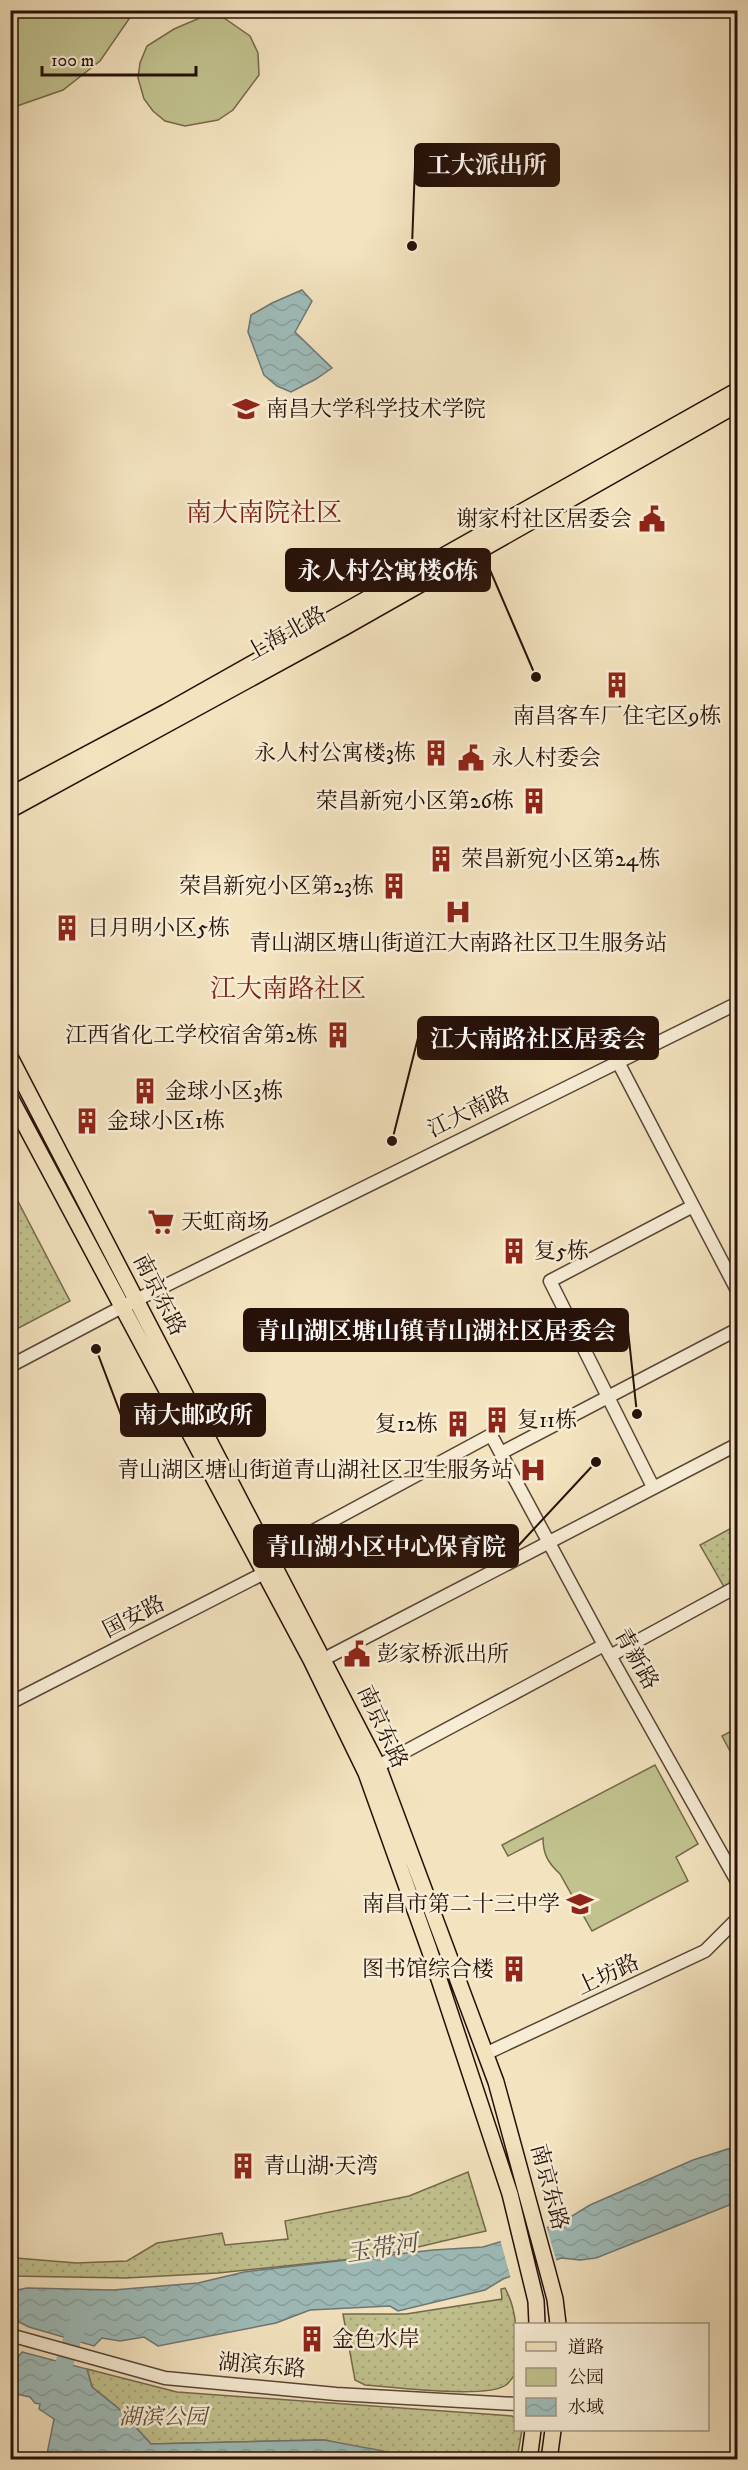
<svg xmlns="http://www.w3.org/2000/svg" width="748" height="2470" font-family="'IM FELL DW Pica','Noto Serif SC',serif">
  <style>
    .green { fill: url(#green-dots); stroke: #74694b; stroke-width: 1.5 }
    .pitch { fill: #c1c28e; stroke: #74694b; stroke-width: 1.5 }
    .water { fill: url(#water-waves); stroke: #6e7773; stroke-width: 1.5 }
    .pier { fill: #f3e3bf }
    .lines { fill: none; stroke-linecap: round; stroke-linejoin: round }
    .river { stroke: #9ebcba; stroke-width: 18 }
    .minor-casing { stroke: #594536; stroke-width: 15 }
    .major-casing { stroke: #261008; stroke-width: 18 }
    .minor { stroke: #f7edd5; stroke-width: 12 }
    .major { stroke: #f3e3bf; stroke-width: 15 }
    .labels { text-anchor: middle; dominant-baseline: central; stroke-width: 5; stroke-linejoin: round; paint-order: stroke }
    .poi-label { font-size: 22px; fill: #261008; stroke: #f7edd5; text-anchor: start }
    .street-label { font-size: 22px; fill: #261008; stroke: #f7edd5 }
    .park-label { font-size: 22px; font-style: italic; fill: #5c4e37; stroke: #f7edd5 }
    .water-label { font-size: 24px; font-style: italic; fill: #504c46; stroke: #f7edd5 }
    .quarter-label { font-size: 26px; fill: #7a1f14; stroke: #f7edd5 }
    .leader { fill: none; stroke: #261008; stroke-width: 2 }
    .callout-dot { fill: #261008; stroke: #f7edd5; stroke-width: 2 }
    .callout { fill: #261008; stroke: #261008; stroke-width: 2 }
    .callout-label { font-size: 24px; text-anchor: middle; font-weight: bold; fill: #fff }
  </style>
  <defs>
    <pattern id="green-dots" width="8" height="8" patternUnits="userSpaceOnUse" patternTransform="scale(1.5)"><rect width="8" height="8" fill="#c1c28e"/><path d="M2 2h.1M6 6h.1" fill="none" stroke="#a6a679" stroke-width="1.8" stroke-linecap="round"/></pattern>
    <pattern id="water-waves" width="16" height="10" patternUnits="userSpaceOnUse" patternTransform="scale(1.5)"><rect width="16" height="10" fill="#9ebcba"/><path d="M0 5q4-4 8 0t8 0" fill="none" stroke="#88a19e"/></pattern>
  </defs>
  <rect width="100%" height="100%" fill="#f3e3bf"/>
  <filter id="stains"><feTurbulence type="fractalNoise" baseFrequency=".00333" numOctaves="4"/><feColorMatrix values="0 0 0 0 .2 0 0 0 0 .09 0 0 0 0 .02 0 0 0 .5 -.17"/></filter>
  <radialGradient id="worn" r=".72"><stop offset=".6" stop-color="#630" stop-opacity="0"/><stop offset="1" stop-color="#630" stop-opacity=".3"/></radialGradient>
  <path class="green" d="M 11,1188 L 70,1301 L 11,1332 L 10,1332 Z
    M 737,1525 L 737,1586 L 727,1592 L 700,1545 Z
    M 468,2172 L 486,2231 L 380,2256 L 218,2273 L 126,2278 L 11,2276 L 11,2259 L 16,2258 L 76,2263 L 127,2261 L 157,2243 L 222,2233 L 225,2245 L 288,2239 L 285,2221 L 409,2196 Z
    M 505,2288 C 520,2315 516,2345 515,2374 C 513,2377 510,2382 506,2385 C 487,2399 392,2387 365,2385 L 355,2380 L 343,2314 L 406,2314 L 502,2299 L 501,2289 Z
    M 87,2369 L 177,2392 L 512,2416 L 515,2419 L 516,2430 L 522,2430 L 517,2459 L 398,2459 L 396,2457 L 324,2440 L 151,2444 L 118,2408 L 92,2387 Z"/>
  <path class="pitch" d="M 11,10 L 121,11 L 120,13 L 129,19 L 100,61 L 63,90 L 17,106 L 11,107 Z
    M 202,17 L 224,18 L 250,36 L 258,53 L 259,75 L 233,110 L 218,120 L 185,126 L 165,121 L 153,111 L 144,99 L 138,78 L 140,63 L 147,46 L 174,29 Z
    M 737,1728 L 737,1764 L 722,1736 Z
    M 655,1765 L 698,1844 L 676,1857 L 688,1881 L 592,1931 L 560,1874 C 548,1863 543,1854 543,1838 L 508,1856 L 502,1845 Z"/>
  <path class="water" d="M 302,290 L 312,301 L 295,332 L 332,368 L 316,379 L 291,392 L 277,386 L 264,375 L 248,332 L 251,315 L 272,303 Z
    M 737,2146 L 737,2202 L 596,2258 L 580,2260 L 561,2258 L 503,2279 L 485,2290 L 398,2311 L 390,2306 L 310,2310 L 276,2323 L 158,2346 L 144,2337 L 120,2341 L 102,2338 L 94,2346 L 29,2327 L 11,2318 L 11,2291 L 27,2288 L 113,2290 L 198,2283 L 244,2272 L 433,2250 L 483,2247 L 559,2224 L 590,2205 L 693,2160 Z
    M 22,2352 L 87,2369 L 92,2387 L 118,2408 L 151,2444 L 324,2440 L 383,2451 L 396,2457 L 398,2459 L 46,2459 L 54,2419 L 39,2409 L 40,2404 L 35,2403 L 30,2397 L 11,2393 L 12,2364 Z"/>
  <path class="pier" d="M 546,2225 L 557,2263 L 511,2279 L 500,2239 Z"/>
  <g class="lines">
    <path class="river" d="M 61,2373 L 79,2320 L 84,2320"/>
    <g class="minor-casing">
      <path id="minor" d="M 618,1062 L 738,1292
        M 10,1366 L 122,1307 L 738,1003
        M 501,1453 L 738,1329
        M 653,1487 L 550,1281 L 693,1206
        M 263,1558 L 491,1435 L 604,1645 L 738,1883
        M 610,1656 L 738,1586
        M 324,1659 L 738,1444
        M 10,1703 L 272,1569
        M 378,1766 L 604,1645
        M 485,2054 L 705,1951 L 738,1918
        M 10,2335 L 165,2378 L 336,2394 L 516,2404"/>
    </g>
    <g class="major-casing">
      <path id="major" d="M 10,795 L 166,712 L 738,390
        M 10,810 L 345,627 L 738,404
        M 10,1057 L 378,1766 L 496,2082 L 547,2269 L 555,2299 L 558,2324
        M 10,1097 L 311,1660 L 366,1773 L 429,1949 L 510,2194 L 536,2301 L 537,2324
        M 529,2460 L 533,2430
        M 549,2460 L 553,2430"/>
    </g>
    <use href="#minor" class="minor"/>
    <use href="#major" class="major"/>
  </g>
  <defs>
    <g id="university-bare" transform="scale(2.07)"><path d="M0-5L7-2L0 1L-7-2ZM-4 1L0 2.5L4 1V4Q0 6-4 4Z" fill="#8f2418" stroke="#f7edd5" stroke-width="2.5" paint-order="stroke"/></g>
    <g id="civic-bare" transform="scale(2.07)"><path d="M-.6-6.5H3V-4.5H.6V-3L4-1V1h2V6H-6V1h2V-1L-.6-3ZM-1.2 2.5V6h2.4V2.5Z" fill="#8f2418" stroke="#f7edd5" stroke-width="2.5" paint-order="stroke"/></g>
    <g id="building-bare" transform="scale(2.07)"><path d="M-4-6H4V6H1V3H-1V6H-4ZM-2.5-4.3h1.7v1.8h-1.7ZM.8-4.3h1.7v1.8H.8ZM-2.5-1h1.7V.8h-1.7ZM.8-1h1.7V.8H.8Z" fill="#8f2418" stroke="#f7edd5" stroke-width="2.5" paint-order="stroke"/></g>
    <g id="hospital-bare" transform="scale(2.07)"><path d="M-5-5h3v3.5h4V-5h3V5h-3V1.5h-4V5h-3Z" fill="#8f2418" stroke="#f7edd5" stroke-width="2.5" paint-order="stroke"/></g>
    <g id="supermarket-bare" transform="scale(2.07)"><path d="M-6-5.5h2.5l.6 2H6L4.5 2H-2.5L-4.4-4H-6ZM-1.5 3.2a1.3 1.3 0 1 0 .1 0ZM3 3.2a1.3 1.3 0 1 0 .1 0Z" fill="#8f2418" stroke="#f7edd5" stroke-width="2.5" paint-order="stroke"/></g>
    <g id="school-bare" transform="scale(2.07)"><path d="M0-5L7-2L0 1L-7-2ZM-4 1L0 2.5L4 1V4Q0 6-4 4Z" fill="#8f2418" stroke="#f7edd5" stroke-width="2.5" paint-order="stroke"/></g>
  </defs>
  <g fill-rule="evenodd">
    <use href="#university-bare" x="246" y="409"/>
    <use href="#civic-bare" x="652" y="519"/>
    <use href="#building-bare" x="617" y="685"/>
    <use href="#building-bare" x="436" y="753"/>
    <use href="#civic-bare" x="471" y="758"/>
    <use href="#building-bare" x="534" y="801"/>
    <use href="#building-bare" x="441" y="859"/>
    <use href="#building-bare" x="394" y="886"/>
    <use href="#hospital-bare" x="458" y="912"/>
    <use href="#building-bare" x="67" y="928"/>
    <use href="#building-bare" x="338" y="1035"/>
    <use href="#building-bare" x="145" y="1091"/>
    <use href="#building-bare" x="87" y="1121"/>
    <use href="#supermarket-bare" x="161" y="1222"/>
    <use href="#building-bare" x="514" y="1251"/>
    <use href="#building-bare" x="497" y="1420"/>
    <use href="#building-bare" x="458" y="1424"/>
    <use href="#hospital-bare" x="533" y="1470"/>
    <use href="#civic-bare" x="357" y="1654"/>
    <use href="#school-bare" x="580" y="1904"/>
    <use href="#building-bare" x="514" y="1969"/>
    <use href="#building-bare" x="243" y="2166"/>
    <use href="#building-bare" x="312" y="2339"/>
  </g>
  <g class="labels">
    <g class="poi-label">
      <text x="266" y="409">南昌大学科学技术学院</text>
      <text x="632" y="519" text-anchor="end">谢家村社区居委会</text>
      <text x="617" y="716" text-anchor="middle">南昌客车厂住宅区9栋</text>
      <text x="416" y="753" text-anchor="end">永人村公寓楼3栋</text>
      <text x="491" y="758">永人村委会</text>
      <text x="514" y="801" text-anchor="end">荣昌新宛小区第26栋</text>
      <text x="461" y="859">荣昌新宛小区第24栋</text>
      <text x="374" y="886" text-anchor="end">荣昌新宛小区第23栋</text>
      <text x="87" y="928">日月明小区5栋</text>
      <text x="458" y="943" text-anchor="middle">青山湖区塘山街道江大南路社区卫生服务站</text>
      <text x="318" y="1035" text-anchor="end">江西省化工学校宿舍第2栋</text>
      <text x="165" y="1091">金球小区3栋</text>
      <text x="107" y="1121">金球小区1栋</text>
      <text x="181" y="1222">天虹商场</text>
      <text x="534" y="1251">复5栋</text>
      <text x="517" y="1420">复11栋</text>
      <text x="438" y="1424" text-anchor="end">复12栋</text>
      <text x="513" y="1470" text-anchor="end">青山湖区塘山街道青山湖社区卫生服务站</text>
      <text x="377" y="1654">彭家桥派出所</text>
      <text x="560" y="1904" text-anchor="end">南昌市第二十三中学</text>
      <text x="494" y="1969" text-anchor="end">图书馆综合楼</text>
      <text x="263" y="2166">青山湖·天湾</text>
      <text x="332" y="2339">金色水岸</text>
    </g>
    <g class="street-label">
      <text transform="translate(286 634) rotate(-29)">上海北路</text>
      <text transform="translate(469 1112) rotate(-26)">江大南路</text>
      <text transform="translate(159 1295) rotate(63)">南京东路</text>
      <text transform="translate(134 1617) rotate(-27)">国安路</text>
      <text transform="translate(636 1659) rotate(61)">青新路</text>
      <text transform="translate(382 1727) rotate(65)">南京东路</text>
      <text transform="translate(608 1975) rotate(-25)">上坊路</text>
      <text transform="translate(549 2187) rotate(75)">南京东路</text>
      <text transform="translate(262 2366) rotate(5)">湖滨东路</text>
    </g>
    <g class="park-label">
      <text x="163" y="2417">湖滨公园</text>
    </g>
    <g class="water-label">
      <text transform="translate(382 2249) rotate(-9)">玉带河</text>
    </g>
    <g class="quarter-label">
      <text x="264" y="513">南大南院社区</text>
      <text x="288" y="989">江大南路社区</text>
    </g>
  </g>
  <path class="leader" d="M412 246L415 165M536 677L490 570M392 1141L418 1038M637 1414L628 1330M96 1349L121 1415M596 1462L518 1546"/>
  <g class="callout-dot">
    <circle cx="412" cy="246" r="6"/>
    <circle cx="536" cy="677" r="6"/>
    <circle cx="392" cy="1141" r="6"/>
    <circle cx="637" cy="1414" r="6"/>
    <circle cx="96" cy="1349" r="6"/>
    <circle cx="596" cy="1462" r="6"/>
  </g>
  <g class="callout">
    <rect x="415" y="144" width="144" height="42" rx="6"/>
    <rect x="286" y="549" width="204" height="42" rx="6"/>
    <rect x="418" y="1017" width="240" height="42" rx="6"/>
    <rect x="244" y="1309" width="384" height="42" rx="6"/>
    <rect x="121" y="1394" width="144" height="42" rx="6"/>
    <rect x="254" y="1525" width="264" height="42" rx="6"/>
  </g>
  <g class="callout-label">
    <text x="487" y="173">工大派出所</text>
    <text x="388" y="579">永人村公寓楼6栋</text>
    <text x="538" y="1047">江大南路社区居委会</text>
    <text x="436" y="1339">青山湖区塘山镇青山湖社区居委会</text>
    <text x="193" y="1423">南大邮政所</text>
    <text x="386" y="1555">青山湖小区中心保育院</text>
  </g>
  <rect width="748" height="2470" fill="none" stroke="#f3e3bf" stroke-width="36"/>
  <rect x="12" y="12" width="724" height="2446" fill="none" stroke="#261008" stroke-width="3"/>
  <rect x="18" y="18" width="712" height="2434" fill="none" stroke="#261008" stroke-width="1.5"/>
  <rect x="514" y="2323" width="195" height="108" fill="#f7edd5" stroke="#a39583" stroke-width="1.5"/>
  <rect x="526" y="2342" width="30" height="9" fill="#f3e3bf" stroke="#a39583" stroke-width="1.5"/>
  <text x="568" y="2353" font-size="18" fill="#261008">道路</text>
  <rect x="526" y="2368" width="30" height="18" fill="#c1c28e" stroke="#a39583" stroke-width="1.5"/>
  <text x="568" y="2383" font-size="18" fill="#261008">公园</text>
  <rect x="526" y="2398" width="30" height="18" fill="url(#water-waves)" stroke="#a39583" stroke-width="1.5"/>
  <text x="568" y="2413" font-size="18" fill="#261008">水域</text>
  <path d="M42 66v9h154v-9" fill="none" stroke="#261008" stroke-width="3"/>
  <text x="51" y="66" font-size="18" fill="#261008" stroke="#f7edd5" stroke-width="4.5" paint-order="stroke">100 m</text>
  <rect width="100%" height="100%" filter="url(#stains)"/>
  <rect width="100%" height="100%" fill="url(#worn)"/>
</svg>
